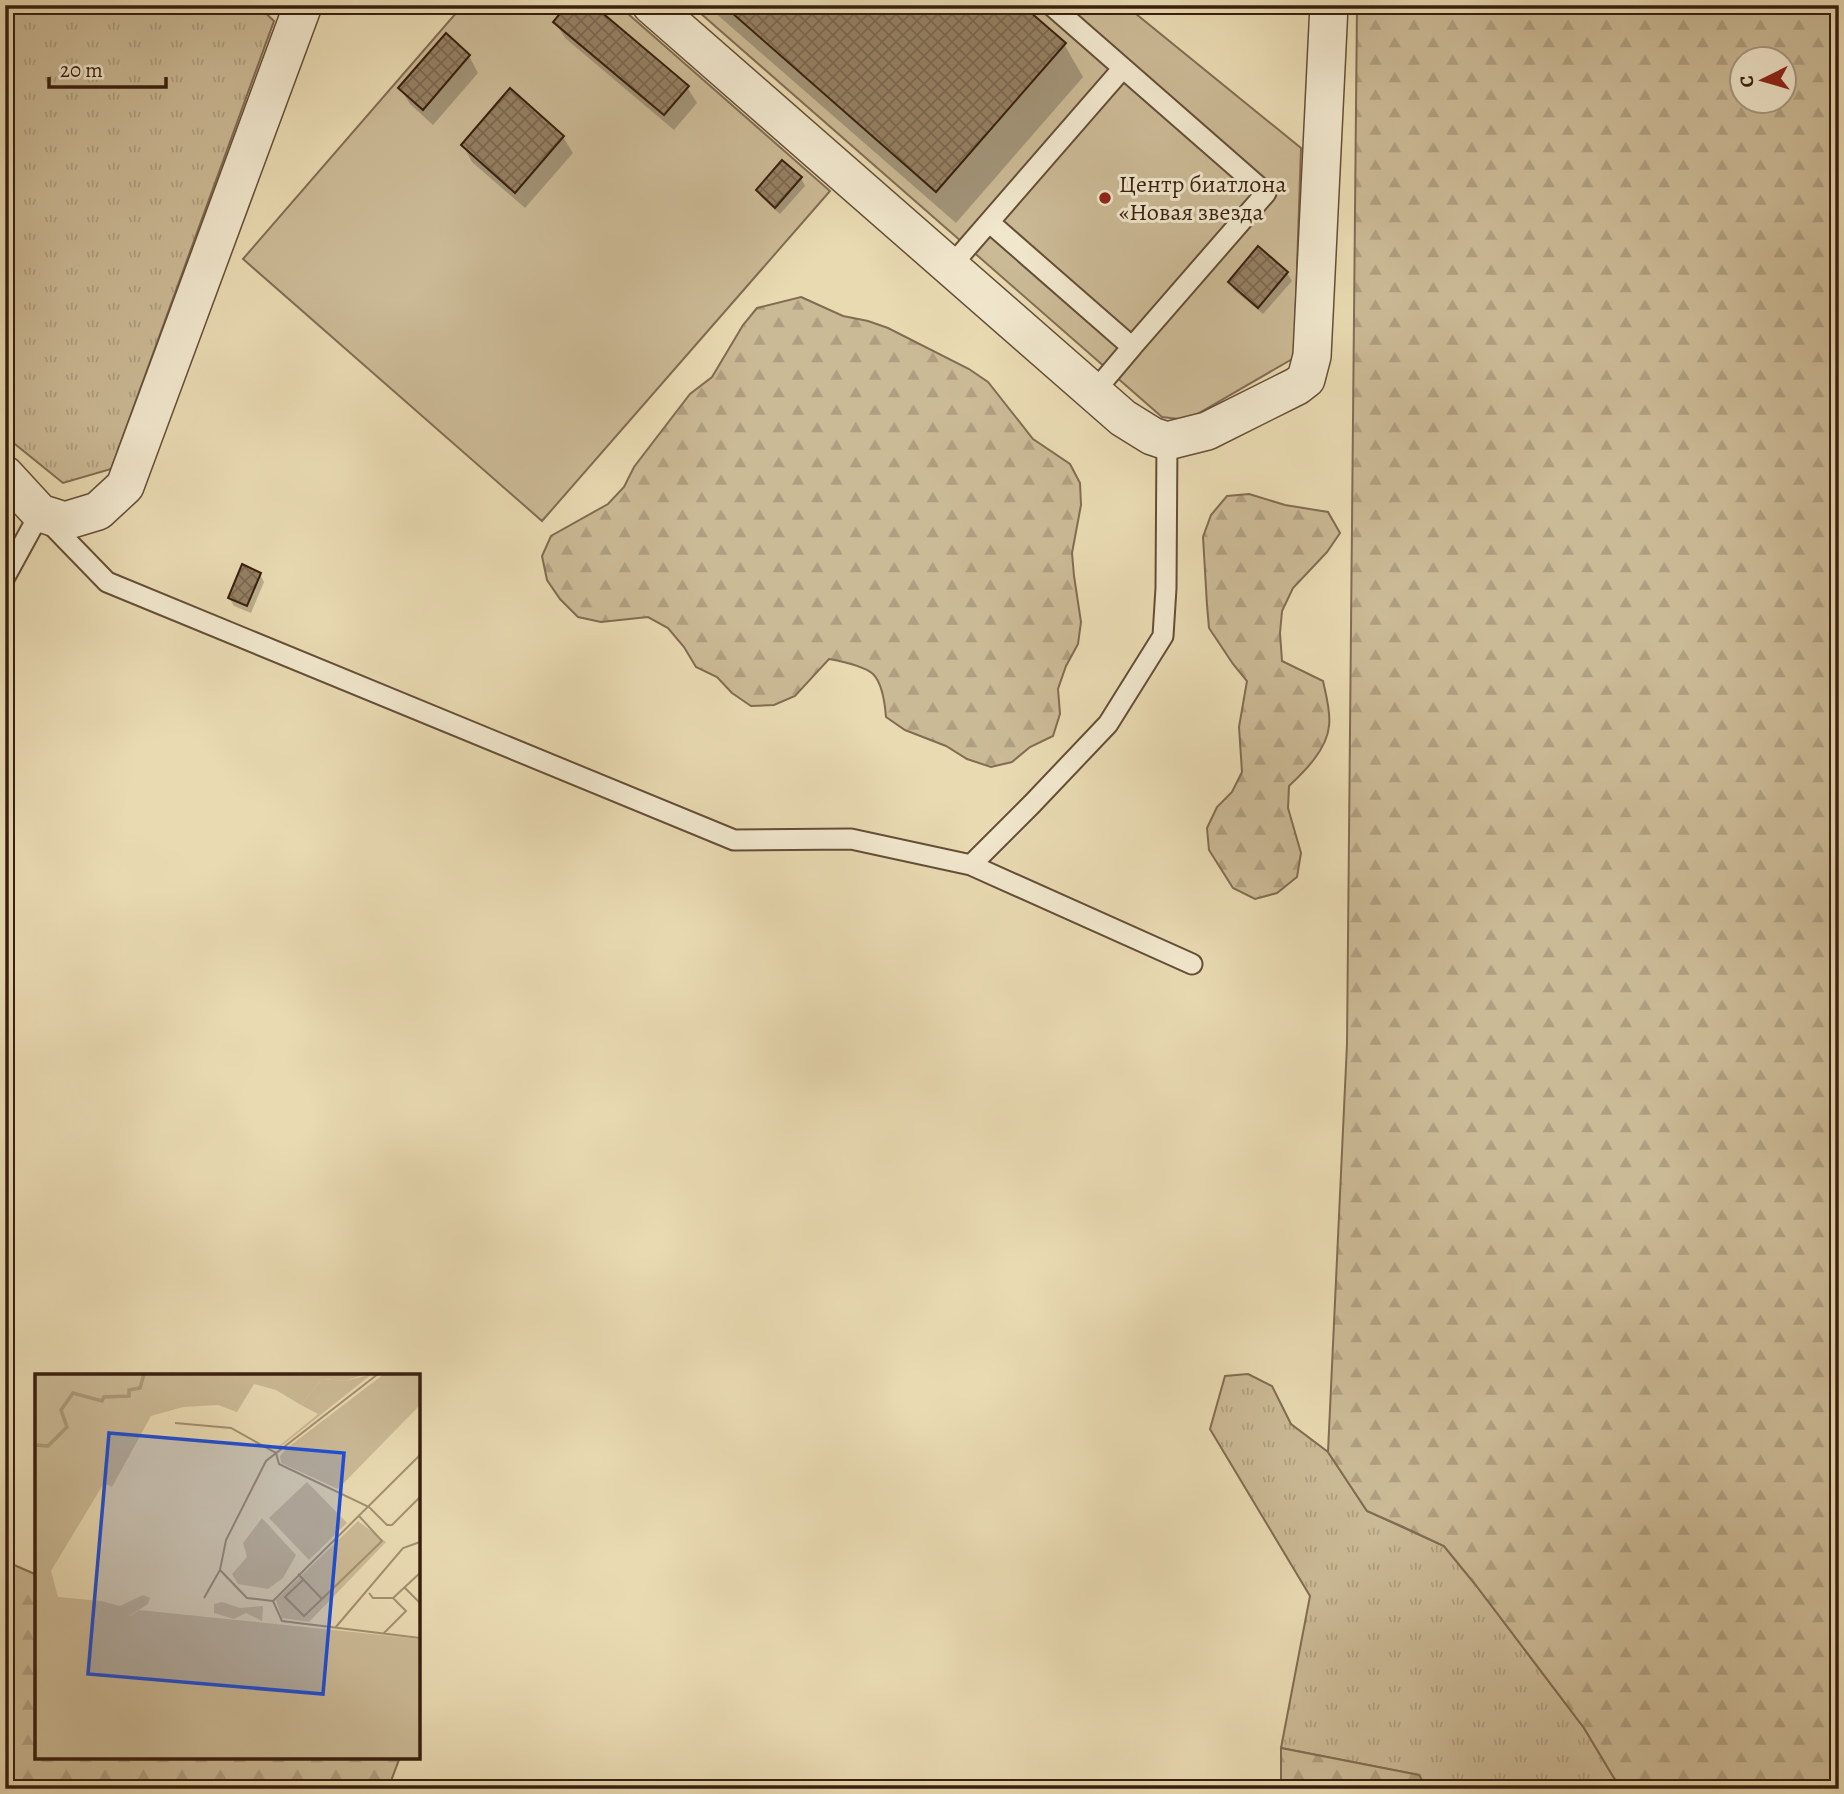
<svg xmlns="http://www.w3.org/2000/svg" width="1844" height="1794" font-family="Alegreya,serif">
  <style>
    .grass { fill: url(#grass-tufts); stroke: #826c52; stroke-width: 2 }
    .forest { fill: url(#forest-firs); stroke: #826c52; stroke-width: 2; fill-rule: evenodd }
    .park { fill: #cbba96; stroke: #826c52; stroke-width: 2 }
    .shadow { fill: #0003 }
    .building { fill: url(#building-cross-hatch); stroke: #391f0e; stroke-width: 2 }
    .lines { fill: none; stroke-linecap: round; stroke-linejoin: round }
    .lane-casing { stroke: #654e37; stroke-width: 23 }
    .street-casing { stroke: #654e37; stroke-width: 40 }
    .lane { stroke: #f1e7cd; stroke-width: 19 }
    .street { stroke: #f1e7cd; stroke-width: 37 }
    .poi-dot { fill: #8f2418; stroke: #f1e7cd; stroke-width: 2.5 }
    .labels { text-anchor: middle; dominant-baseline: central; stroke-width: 6; stroke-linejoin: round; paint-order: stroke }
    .poi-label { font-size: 24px; fill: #391f0e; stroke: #f1e7cd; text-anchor: start }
    .inset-river { fill: none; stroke: #ad9a7a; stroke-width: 3.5 }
    .inset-road { fill: none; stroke: #a38f70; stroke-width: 2 }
    .view { fill: #1d4ed8; fill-opacity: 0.15; stroke: #1d4ed8; stroke-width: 3.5 }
    .inset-edge { fill: none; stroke: #391f0e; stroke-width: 3.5 }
  </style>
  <defs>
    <pattern id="grass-tufts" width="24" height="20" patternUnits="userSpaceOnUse" patternTransform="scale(1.75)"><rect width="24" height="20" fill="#cbba96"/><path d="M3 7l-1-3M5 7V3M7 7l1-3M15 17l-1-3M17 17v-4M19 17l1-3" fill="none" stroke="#af9f80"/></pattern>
    <pattern id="forest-firs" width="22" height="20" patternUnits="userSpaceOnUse" patternTransform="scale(1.75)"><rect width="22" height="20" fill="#cbba96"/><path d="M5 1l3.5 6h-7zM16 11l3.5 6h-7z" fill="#af9f80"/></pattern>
    <pattern id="building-cross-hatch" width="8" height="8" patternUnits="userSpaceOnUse" patternTransform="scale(1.75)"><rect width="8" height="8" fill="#958063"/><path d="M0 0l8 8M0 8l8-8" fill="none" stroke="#7b6850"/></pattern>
  </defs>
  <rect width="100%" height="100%" fill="#e9dab2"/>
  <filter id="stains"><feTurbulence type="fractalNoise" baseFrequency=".00286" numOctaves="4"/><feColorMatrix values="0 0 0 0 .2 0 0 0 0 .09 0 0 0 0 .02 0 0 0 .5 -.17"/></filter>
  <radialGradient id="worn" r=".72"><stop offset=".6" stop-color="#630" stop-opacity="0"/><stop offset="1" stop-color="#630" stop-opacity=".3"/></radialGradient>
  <path class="grass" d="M 5,5 L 257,5 L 274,21 L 111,469 L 63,483 L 5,436 Z
    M 1248,1374 L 1272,1386 L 1291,1424 L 1328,1452 L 1367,1511 L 1444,1546 L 1475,1584 L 1584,1728 L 1614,1778 L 1623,1789 L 1427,1789 L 1418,1775 L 1281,1748 L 1310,1596 L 1210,1429 L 1225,1376 Z"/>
  <path class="forest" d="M 1357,5 L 1839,5 L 1839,1789 L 1623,1789 L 1614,1778 L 1584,1728 L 1475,1584 L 1444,1546 L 1401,1526 L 1367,1511 L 1328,1452 L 1347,1044 ZM 1742,60 L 1784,60 L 1784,102 L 1742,102 Z
    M 801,297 L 843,316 L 868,321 L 888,328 L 969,369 L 988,382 L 1033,439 L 1070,464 L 1080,483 L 1081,505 L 1072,553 L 1074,576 L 1081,622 L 1078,644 L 1066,666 L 1058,689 L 1060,714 L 1053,736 L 1030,747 L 1012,762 L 991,767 L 967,759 L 946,746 L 905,730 L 886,717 C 885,704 883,684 873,674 C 864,666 840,661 829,659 L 795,696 L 774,705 L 751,706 L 732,693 L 717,677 L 696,667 L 684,647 L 668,628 L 648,617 L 601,622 L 578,617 L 560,599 L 547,580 L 542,556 L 551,536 L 608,504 L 624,487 L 634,467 L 690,394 L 712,377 L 743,325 L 757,308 Z
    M 1249,494 L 1285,505 L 1328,512 L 1340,533 L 1327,552 L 1293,588 L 1282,611 L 1280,633 L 1282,661 L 1323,681 C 1326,695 1331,712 1329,726 C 1327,749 1305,771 1289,786 L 1288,808 L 1301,853 L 1297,877 L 1277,893 L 1255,899 L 1233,888 L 1209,850 L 1207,828 L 1217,807 L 1232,792 L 1242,772 L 1239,727 L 1247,681 L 1233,664 L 1209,628 L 1207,605 L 1203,537 L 1211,515 L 1227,496 Z
    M 5,1561 L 37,1575 L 37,1757 L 400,1757 L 388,1789 L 5,1789 Z
    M 1281,1748 L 1419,1775 L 1427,1789 L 1281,1789 Z"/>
  <path class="park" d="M 463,5 L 618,5 L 830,191 L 542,521 L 243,259 Z
    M 691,5 L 1125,5 L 1301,148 L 1294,358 L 1187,420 L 1162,417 Z"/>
  <path class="shadow" d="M 706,5 L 1020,5 L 1064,44 L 1083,77 L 956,223 Z
    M 555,22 L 687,87 L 697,103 L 674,130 L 565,38 Z
    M 469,56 L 478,73 L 433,125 L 410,104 L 400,88 Z
    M 563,137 L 573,153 L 525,208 L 472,162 L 463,145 Z
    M 801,178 L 805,186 L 780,214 L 762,198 L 758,190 Z
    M 1258,249 L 1287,273 L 1292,281 L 1263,314 L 1234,290 L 1230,282 Z
    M 260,574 L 264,582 L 251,613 L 234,606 L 229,598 Z"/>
  <path class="building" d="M 567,5 L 593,5 L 689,86 L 664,115 L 553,22 Z
    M 723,5 L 1022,5 L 1066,43 L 936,192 Z
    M 446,33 L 470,55 L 423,110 L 398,88 Z
    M 510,88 L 564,136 L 515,193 L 461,145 Z
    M 782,160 L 802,177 L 775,208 L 756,190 Z
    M 1258,246 L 1288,272 L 1258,308 L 1228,282 Z
    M 242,564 L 261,573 L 247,606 L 228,598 Z"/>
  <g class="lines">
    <g class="lane-casing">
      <path id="lane" d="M 989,222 L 1132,347 L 1266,193 L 1123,68
        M 950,267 L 1123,68 L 1051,5
        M 1094,392 L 1132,347
        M 5,577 L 40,513 L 107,582 L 734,840 L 851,839 L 971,865 L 1192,964
        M 971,865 L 1032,804 L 1108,724 L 1163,636 L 1166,588 L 1167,441"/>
    </g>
    <g class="street-casing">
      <path id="street" d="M 651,5 L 1123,418 L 1152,436 L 1167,441 L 1207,431 L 1297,386 L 1306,379 L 1312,356 L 1329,5
        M 5,475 L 40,513 L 65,521 L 98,511 L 125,486 L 303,5"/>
    </g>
    <use href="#lane" class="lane"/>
    <use href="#street" class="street"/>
  </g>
  <circle class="poi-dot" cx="1105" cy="198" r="7"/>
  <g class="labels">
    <g class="poi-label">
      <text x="1119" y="184">Центр биатлона<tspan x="1119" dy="28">«Новая звезда</tspan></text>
    </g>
  </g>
  <g transform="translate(35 1374)">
    <rect width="385" height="385" fill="#e9dab2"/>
    <path d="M 337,0 L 244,74 L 243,73 L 283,40 L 266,31 L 287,5 L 310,7 ZM 349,0 L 385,0 L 385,31 L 303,115 L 246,89 L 245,82 L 252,74 ZM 108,221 L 115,224 L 113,230 L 96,241 L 90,250 L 0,311 L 2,284 L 61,244 L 66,227 L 85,232 Z" fill="#cbba96"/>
    <path d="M 0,0 L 331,0 L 310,7 L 287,5 L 266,31 L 241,16 L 219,10 L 202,38 L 183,31 L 148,33 L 116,42 L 77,113 L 69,109 L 16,197 L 23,223 L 66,227 L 61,244 L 0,286 ZM 227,144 L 261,181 L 248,204 L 233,215 L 203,210 L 197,200 L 212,183 L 208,169 ZM 187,228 L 205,234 L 228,232 L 227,247 L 211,239 L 199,245 L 179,239 L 179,230 ZM 104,236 L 385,265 L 385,385 L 0,385 L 0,311 Z" fill="#cbba96"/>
    <path d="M 272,108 L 312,149 L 274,186 L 234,144 ZM 323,147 L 351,168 L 274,248 L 247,244 L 241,226 Z" fill="#cbba96"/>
    <path class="inset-river" d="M 0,71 L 13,72 L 32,53 L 26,36 L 38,19 L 67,27 L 69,23 L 94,22 L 94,16 L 105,14 L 109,0"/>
    <path class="inset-road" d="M 140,49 L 196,54 L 241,79 L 244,90 L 334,133 L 352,151 L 357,151 L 385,123M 385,81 L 238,227 L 247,247 L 385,264M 185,196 L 212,224 L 238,227M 263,200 L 287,225 L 347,167 L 324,142M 268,206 L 250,223 L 269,242 L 287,225M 369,213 L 385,229M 334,219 L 338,224 L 358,224M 169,224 L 185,196 L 191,166 L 231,87 L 343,0M 300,254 L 368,174 L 385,168M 348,260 L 371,237 L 358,224 L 385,199"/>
    <path class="view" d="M 74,59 L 309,79 L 288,320 L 53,300 Z"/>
    <rect width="385" height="385" class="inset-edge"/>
  </g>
  <rect width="1844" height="1794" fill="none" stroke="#e9dab2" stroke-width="28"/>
  <rect x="7" y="7" width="1830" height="1780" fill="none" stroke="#391f0e" stroke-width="3.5"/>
  <rect x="14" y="14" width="1816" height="1766" fill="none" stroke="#391f0e" stroke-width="2"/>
  <g transform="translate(1763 80) rotate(265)"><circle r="33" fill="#f1e7cd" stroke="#a79781" stroke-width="2"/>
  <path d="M0-5L12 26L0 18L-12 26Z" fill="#8f2418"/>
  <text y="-10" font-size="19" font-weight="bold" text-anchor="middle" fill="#391f0e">С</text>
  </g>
  <path d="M49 77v10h117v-10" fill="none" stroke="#391f0e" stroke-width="3.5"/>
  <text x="60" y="77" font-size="21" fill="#391f0e" stroke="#f1e7cd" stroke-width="5" paint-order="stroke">20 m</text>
  <rect width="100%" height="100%" filter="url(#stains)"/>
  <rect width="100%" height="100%" fill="url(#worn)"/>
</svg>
